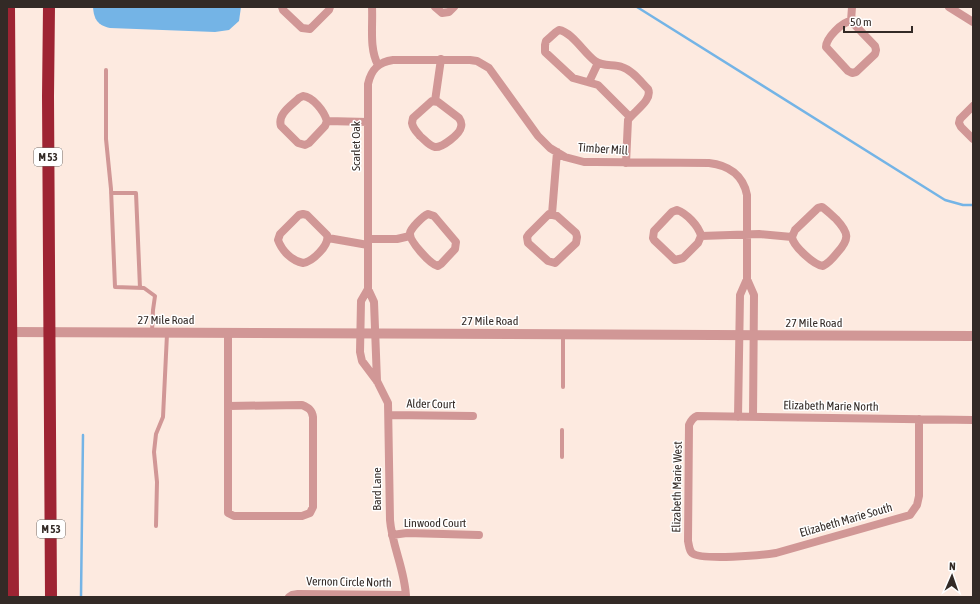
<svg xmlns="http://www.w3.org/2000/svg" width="980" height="604" font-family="'Asap Condensed',sans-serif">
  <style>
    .water { fill: #74b4e6 }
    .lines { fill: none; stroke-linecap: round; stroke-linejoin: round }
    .stream { stroke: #74b4e6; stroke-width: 2.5 }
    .service { stroke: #d19796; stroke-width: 4 }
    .minor { stroke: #d19796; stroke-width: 8 }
    .tertiary { stroke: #d19796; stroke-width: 10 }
    .motorway { stroke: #9e2433; stroke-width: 12 }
    .labels { text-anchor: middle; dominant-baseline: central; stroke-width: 3; stroke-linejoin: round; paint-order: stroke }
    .shield { fill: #fff; stroke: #706a67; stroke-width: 1 }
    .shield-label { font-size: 11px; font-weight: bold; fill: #332a26 }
    .street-label { font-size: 12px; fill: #332a26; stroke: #fff }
  </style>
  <rect width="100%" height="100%" fill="#fdeae0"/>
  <path class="water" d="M 93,7 L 241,7 L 239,21 L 229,30 L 215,32 L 110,28 C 97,25 94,19 93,7 Z"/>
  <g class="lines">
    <path class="stream" d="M 637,7 L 945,200 L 963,205 L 973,205
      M 81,597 L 83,435"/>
    <path class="service" d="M 106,70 L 106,139 L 111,189 L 115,287 L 144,288 L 155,296 L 153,310 L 152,332
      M 111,193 L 136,193 L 140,288
      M 563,387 L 563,335
      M 562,457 L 562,430
      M 156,526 L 157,482 L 154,452 L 156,434 L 163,417 L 167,334"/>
    <path class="minor" d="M 282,7 L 283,10 L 302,28 L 310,29 L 329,10 L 330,7
      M 372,7 C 373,26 369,48 378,65
      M 435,7 L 442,13 L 449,12 L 454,7
      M 949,7 L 973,22
      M 851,21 L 875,46 L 876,50 L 875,54 L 856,72 L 852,73 L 848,71 L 826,47 C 826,38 842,22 851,21 Z
      M 851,21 L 852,7
      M 589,82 L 598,63
      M 303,96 C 313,97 324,111 327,121 L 325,126 L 309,143 L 305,145 L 298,143 L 281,126 C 277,114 292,105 299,98 Z
      M 432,101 L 438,102 L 459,118 C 461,121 462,124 461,127 C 460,134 442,148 435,147 C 429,146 425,140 420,136 C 417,132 413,129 412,123 L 413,118 Z
      M 435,101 L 441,59
      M 973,106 L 960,119 L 959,123 L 961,127 L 973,139
      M 327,121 L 368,122
      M 626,163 L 628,120 C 634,111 653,100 648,89 C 641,82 632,70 622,67 C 613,64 603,67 595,61 C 584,53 572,32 559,30 L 556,32 L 546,41 L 545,45 L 545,52 L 573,78 L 598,85 L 630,117
      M 822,207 C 827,210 831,215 836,219 C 849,233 850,239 837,253 C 833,258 829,263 823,266 C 814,265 793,246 792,237 L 795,230 L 818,208 Z
      M 677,210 C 686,213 699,226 701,236 L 698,243 L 683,258 L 675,260 L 654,240 L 653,238 L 654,231 L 672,212 Z
      M 303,214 L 307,215 L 327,235 C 330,245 312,262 303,263 C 292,261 282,251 278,240 L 280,234 L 299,215 Z
      M 428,214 L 434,216 L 456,242 L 455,249 L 441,264 L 438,266 C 430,264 409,241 410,233 C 411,228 423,216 428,214 Z
      M 549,214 L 557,216 L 576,233 L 577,237 L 576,243 L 555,263 L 548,261 L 528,243 L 527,237 L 529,234 Z
      M 552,214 L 557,152
      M 701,236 L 759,234 L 792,237
      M 328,238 L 368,245
      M 368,239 L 397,239 L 410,236
      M 368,289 L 368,84 C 371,70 378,62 393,60 L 470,60 L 477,61 L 489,68 L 538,136 L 550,148 L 565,157 L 584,162 L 595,162 L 709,163 C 728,165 743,175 747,195 L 747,279
      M 377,381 L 374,302 L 368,289 L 361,301 L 360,352 L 362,361 L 377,381 L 388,403 L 390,520 C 392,546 405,570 406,597
      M 228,406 L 302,405 C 309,408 312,410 313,417 L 313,507 L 310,513 L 302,516 L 234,516 L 228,513 L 228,333
      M 389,415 L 473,416
      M 738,417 L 740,295 L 747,279 L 754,295 L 753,417
      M 919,419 L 919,496 L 917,505 L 910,515 L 776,553 C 763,555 702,561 692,553 C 689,550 689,545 688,541 L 689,425 C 691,421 692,418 697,416 L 973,420
      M 392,535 L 407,533 L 479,535
      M 289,597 L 292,595 L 298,594 L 406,595"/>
    <path class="tertiary" d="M 7,332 L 973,336"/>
    <path class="motorway" d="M 9,7 L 13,597
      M 49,7 L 48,96 L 51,597"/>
  </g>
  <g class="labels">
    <g class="shield">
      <rect x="34" y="148" width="28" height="18" rx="3"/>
      <rect x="37" y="520" width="28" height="18" rx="3"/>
    </g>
    <g class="shield-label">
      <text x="48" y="157">M 53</text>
      <text x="51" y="529">M 53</text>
    </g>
    <g class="street-label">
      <text transform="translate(356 146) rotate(-90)">Scarlet Oak</text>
      <text transform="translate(603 149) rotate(4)">Timber Mill</text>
      <text x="166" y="320">27 Mile Road</text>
      <text x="490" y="321">27 Mile Road</text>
      <text x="814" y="323">27 Mile Road</text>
      <text transform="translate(431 404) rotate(1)">Alder Court</text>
      <text transform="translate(831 406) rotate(1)">Elizabeth Marie North</text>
      <text transform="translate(677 487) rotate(-89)">Elizabeth Marie West</text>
      <text transform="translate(377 489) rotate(-90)">Bard Lane</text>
      <text transform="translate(846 520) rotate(-16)">Elizabeth Marie South</text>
      <text x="435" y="523">Linwood Court</text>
      <text transform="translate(349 582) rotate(1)">Vernon Circle North</text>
    </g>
  </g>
  <rect width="980" height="604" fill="none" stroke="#332a26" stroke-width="16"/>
  <g transform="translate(952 576) rotate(2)" stroke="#ffffff" stroke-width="3" paint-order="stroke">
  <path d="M0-3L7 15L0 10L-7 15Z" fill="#332a26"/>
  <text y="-6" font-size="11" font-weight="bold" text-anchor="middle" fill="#332a26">N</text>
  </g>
  <path d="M844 26v6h68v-6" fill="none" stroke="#332a26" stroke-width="2"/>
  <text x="850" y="26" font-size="12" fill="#332a26" stroke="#ffffff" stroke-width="3" paint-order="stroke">50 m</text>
</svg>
